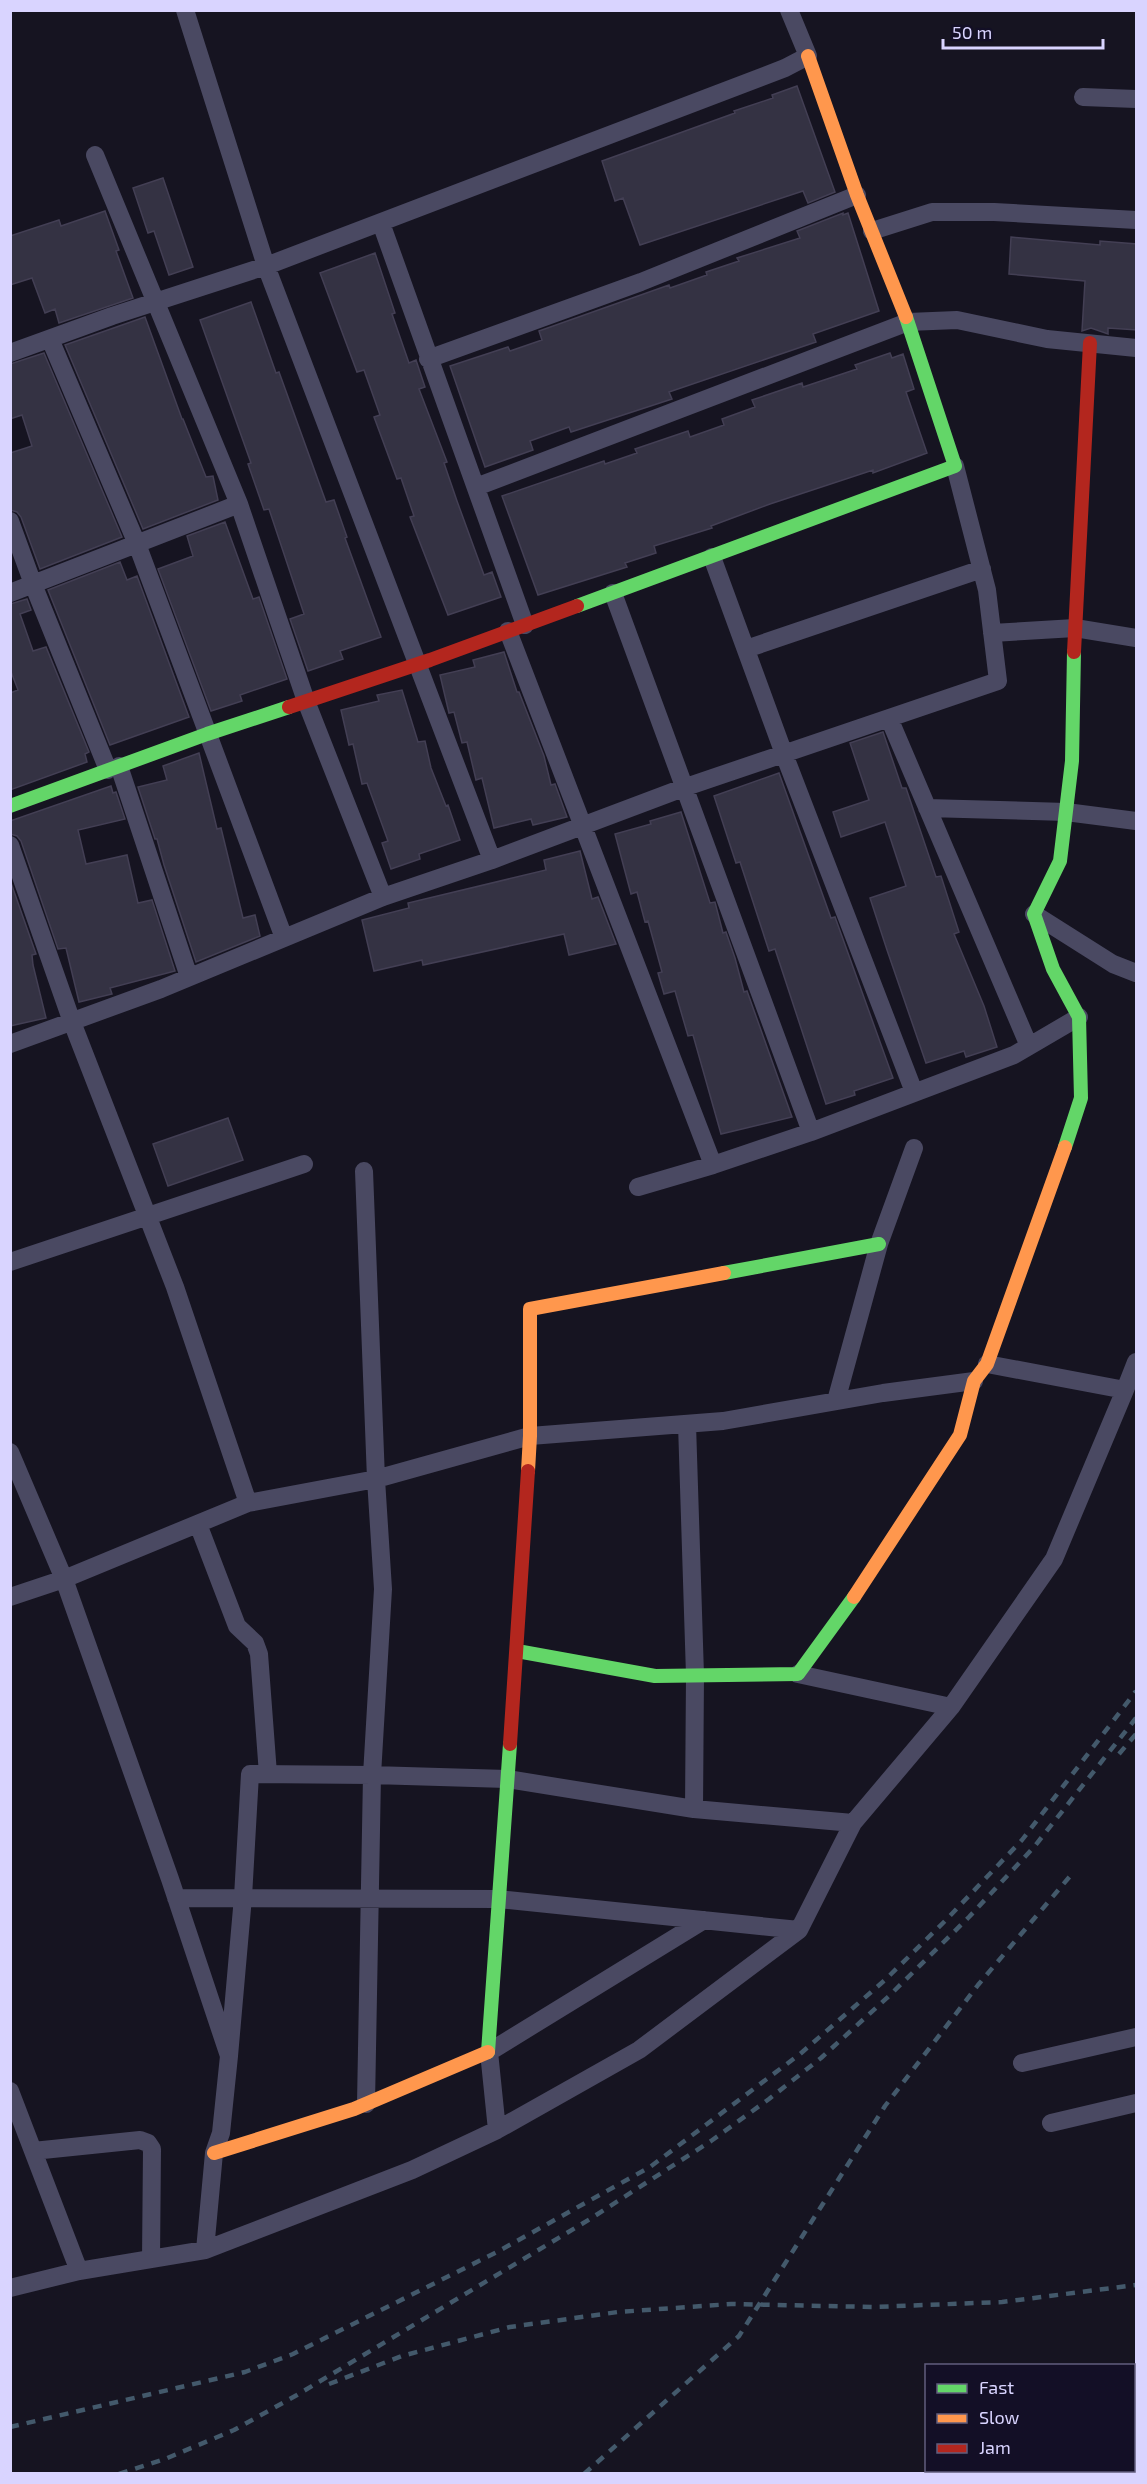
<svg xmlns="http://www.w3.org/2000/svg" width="1147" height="2484" font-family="'Exo 2',sans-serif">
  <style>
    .building { fill: #343243; stroke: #433f54; stroke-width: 1.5 }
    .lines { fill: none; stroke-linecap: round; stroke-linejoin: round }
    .street { stroke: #4a4962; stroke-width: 18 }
    .fast { stroke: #63d668; stroke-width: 14 }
    .slow { stroke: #ff974d; stroke-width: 14 }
    .jam { stroke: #b3261e; stroke-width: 14 }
    .rail { stroke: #43596b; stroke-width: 4.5; stroke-dasharray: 9 8; stroke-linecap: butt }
  </style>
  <rect width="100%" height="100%" fill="#161421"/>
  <path class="building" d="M 797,86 L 835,192 L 808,203 L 803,191 L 640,245 L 623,198 L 615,201 L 602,161 L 735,113 L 734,111 L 773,98 L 772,95 Z
    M 163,178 L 193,267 L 169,275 L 154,231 L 148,233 L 133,188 Z
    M 105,211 L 119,250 L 116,251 L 133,298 L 59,323 L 55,309 L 45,313 L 32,278 L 10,285 L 10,236 L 59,220 L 61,226 Z
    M 843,213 L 843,215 L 848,213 L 879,311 L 813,334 L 816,342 L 669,392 L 672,399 L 571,432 L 569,427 L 530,441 L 533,450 L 485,467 L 450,366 L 508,347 L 510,351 L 542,340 L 539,331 L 669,285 L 670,288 L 707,275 L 706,272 L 739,261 L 737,258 L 800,238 L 797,231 Z
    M 1011,237 L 1100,245 L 1100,241 L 1137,244 L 1137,330 L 1108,328 L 1108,334 L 1091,328 L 1082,331 L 1085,281 L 1009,274 Z
    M 375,253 L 395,313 L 392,314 L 409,363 L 416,360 L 425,387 L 419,389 L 447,462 L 444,463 L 457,501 L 484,575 L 492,572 L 501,597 L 448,615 L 410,517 L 414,516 L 401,478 L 397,479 L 374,417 L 380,415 L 364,370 L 357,372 L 320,273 Z
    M 251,302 L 276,373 L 279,372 L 326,502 L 334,500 L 347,537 L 345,538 L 381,637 L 340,651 L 343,659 L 308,671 L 290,619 L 304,614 L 269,509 L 264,510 L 248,464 L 251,463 L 200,320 Z
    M 145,317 L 182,419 L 183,419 L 206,477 L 213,476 L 218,500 L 143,529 L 65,345 Z
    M 44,353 L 122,537 L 40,569 L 21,517 L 17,512 L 10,510 L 10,453 L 32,446 L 22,415 L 10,419 L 10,364 Z
    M 890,353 L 892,358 L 903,354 L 914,389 L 906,392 L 927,453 L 873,473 L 873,470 L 770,504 L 711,526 L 712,528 L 654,546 L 656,553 L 625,563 L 627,567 L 538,595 L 502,496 L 604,461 L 605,464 L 637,453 L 635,449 L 688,431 L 690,437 L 724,425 L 722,419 L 755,407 L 752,400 L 802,383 L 803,387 L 857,369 L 855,365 Z
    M 225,522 L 253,599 L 259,597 L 287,679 L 240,695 L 242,701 L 211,711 L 158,569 L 193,556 L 187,536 Z
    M 120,562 L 127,580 L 137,576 L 189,717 L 110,745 L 48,590 Z
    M 27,599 L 31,610 L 20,614 L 33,651 L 46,647 L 89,752 L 85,754 L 87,762 L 10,790 L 10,693 L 18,690 L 10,669 L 10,604 Z
    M 504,652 L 517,692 L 519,692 L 544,756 L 551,785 L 555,784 L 567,817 L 533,825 L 531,819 L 494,828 L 482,778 L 476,780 L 467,742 L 462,743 L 454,712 L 449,713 L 440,675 L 475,667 L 473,660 Z
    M 402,690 L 418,742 L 425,741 L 431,768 L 446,806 L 448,805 L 460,840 L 419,854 L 420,859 L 391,869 L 382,843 L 388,841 L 367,783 L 362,784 L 353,744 L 349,745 L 341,710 L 379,701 L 377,695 Z
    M 883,732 L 902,788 L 906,788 L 936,877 L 941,876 L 959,932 L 954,934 L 984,1006 L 997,1047 L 966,1057 L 964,1051 L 926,1063 L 887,950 L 870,898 L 906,886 L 885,822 L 841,837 L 833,812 L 869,800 L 850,743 Z
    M 199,753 L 217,829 L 221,828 L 243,918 L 255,915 L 260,936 L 196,962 L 164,865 L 157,839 L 155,839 L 138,787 L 167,780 L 163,766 Z
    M 779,773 L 831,918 L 835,917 L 893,1078 L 854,1091 L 855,1095 L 826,1104 L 775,949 L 769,951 L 740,862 L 736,863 L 714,796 Z
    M 111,786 L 113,793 L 116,792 L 125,819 L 78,830 L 86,864 L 127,855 L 138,903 L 152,900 L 175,971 L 110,988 L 112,994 L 79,1002 L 66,948 L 58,949 L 21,841 L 17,836 L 10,834 L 10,821 Z
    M 681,812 L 710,903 L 715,902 L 723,933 L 726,932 L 735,958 L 744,992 L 747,991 L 792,1117 L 721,1134 L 693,1035 L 688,1036 L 675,991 L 664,994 L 658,973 L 662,972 L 648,921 L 645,922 L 637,892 L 631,894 L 615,834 L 651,824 L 650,821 Z
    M 580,851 L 592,899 L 598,897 L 616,944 L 569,955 L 564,934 L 423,965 L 422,960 L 374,971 L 362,920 L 409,908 L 408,903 L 546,870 L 544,860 Z
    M 10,880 L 36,954 L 32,955 L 33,965 L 46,1018 L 10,1026 Z
    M 228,1118 L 243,1160 L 168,1186 L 153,1144 Z"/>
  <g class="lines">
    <path class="street" d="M 185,10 L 266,266 L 492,860
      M 1083,97 L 1136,99
      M 95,155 L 239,504 L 306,701 L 383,897
      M 381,223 L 525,625
      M 872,231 L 932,212 L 994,212 L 1136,220
      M 50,339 L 137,544 L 284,938
      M 10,353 L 112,316 L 266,266 L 785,68 L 808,56 L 789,10
      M 428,359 L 641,282 L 857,195
      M 476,487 L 908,322 L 957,320 L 1047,339 L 1136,348
      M 10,521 L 33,584 L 108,770
      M 712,557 L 784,754 L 914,1092
      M 10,593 L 239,504
      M 613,593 L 811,1132
      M 508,631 L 713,1165 L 811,1132 L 1014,1055 L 1079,1017
      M 992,633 L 1075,628 L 1136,638
      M 746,649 L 982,569
      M 889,718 L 1029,1046
      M 119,766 L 189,977
      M 927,808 L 1066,812 L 1136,821
      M 10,845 L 72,1022 L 175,1287 L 248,1503
      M 1034,914 L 1113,964 L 1136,973
      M 10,1044 L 161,989 L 383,897 L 492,860 L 683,788 L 998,681 L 987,590 L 955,466
      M 364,1171 L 376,1479 L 383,1589 L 372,1775 L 366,2104
      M 638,1187 L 713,1165
      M 10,1262 L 304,1164
      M 987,1364 L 1125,1390 L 1136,1362
      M 836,1401 L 879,1244 L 914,1148
      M 687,1424 L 695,1675 L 694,1809
      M 10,1452 L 64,1579 L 170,1879 L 229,2056 L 221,2133 L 214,2153 L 205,2250 L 79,2271 L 10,2288
      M 198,1524 L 237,1626 L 255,1643 L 259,1654 L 268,1774
      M 10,1597 L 64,1579 L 248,1503 L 376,1479 L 530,1436 L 723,1421 L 883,1393 L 974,1381
      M 798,1674 L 951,1707
      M 176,1898 L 498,1899 L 799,1930
      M 704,1920 L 489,2052 L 497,2130 L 639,2050 L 799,1930 L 853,1823
      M 229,2056 L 243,1897 L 250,1774 L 372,1775 L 507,1779 L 694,1809 L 853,1823 L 951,1707 L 1054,1559 L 1125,1390
      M 1022,2063 L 1136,2037
      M 10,2091 L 79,2271
      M 1051,2123 L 1136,2103
      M 33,2151 L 140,2140 L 148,2143 L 152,2149 L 151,2259
      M 205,2250 L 412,2170 L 497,2130"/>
    <path class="fast" d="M 577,606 L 955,466 L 906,317
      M 10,806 L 207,734 L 289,707
      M 1065,1147 L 1081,1098 L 1079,1017 L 1053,969 L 1034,914 L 1060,861 L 1072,761 L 1074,652
      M 724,1273 L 879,1244
      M 517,1651 L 655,1676 L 798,1674 L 854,1597
      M 488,2052 L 510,1744"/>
    <path class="slow" d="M 808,56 L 857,195 L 906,317
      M 528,1471 L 530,1436 L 530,1309 L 724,1273
      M 854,1597 L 960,1435 L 974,1381 L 987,1364 L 1065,1147
      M 214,2153 L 354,2109 L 488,2052"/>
    <path class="jam" d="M 1074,652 L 1090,343
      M 289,707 L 430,660 L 577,606
      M 510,1744 L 528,1471"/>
    <path class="rail" d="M 1119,1754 L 1136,1734
      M 329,2384 L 402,2356 L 510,2327 L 618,2312 L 731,2304 L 874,2307 L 1002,2302 L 1136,2285
      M 10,2427 L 245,2372 L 293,2354 L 497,2252 L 650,2167 L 800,2054 L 885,1980 L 945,1921 L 1022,1840 L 1136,1691
      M 119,2474 L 165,2459 L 234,2430 L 297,2395 L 590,2219 L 711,2141 L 769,2099 L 821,2058 L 889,1996 L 969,1917 L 1034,1847 L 1136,1718
      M 584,2474 L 739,2336 L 885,2106 L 978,1985 L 1071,1875"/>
  </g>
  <rect width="1147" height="2484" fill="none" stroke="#d9d4ff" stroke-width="24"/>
  <rect x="925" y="2364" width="210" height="108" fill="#130f26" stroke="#625e7d" stroke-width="1.5"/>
  <rect x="937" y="2384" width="30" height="9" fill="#63d668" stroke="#625e7d" stroke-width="1.5"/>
  <text x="979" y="2394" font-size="18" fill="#d9d4ff">Fast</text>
  <rect x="937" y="2414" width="30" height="9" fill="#ff974d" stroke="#625e7d" stroke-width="1.5"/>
  <text x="979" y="2424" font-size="18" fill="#d9d4ff">Slow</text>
  <rect x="937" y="2444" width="30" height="9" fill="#b3261e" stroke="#625e7d" stroke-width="1.5"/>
  <text x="979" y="2454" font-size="18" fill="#d9d4ff">Jam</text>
  <path d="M943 39v9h160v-9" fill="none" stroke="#d9d4ff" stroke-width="3"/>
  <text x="952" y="39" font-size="18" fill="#d9d4ff" stroke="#130f26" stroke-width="4.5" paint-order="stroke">50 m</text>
</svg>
